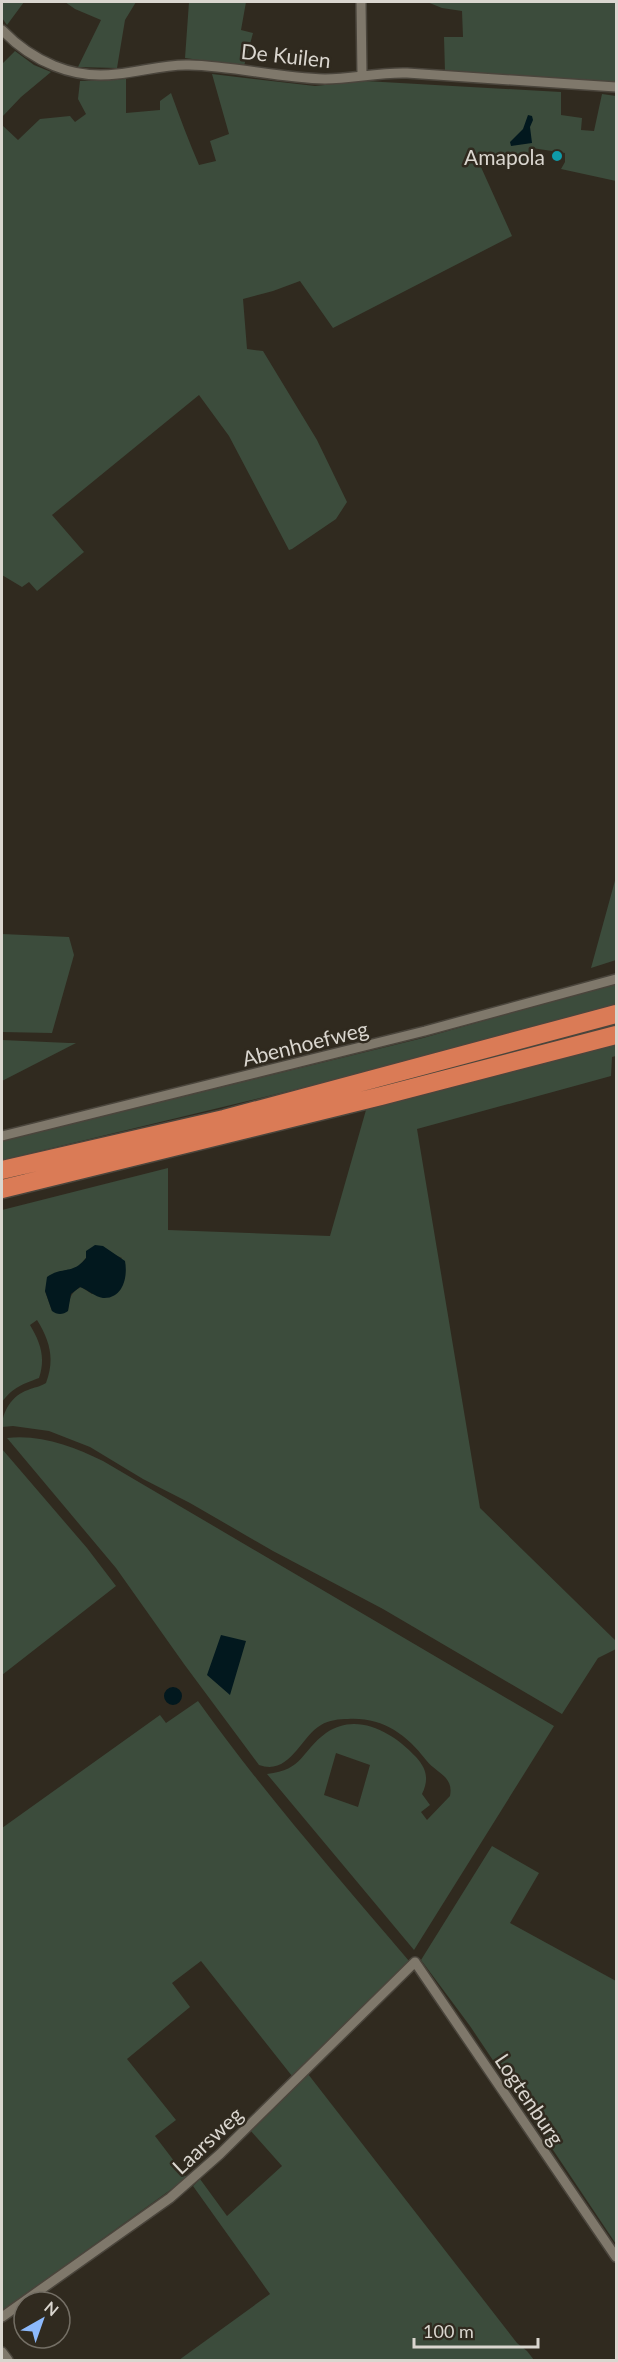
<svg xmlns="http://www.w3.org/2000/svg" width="618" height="2362" font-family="Lato,sans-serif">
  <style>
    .green { fill: #3c4c3c; fill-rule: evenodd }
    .water { fill: #02181e }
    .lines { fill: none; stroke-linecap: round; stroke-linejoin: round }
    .minor-casing { stroke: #4a453c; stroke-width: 12 }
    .motorway-casing { stroke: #4a453c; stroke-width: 21 }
    .minor { stroke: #7f786b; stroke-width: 9 }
    .motorway { stroke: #da7b56; stroke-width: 18 }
    .culture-dot { fill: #0f9aa8; stroke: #302a1f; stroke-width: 2 }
    .labels { text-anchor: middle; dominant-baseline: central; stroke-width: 5; stroke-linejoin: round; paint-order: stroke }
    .street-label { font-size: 21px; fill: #dad6cf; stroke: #302a1f }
    .poi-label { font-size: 21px; fill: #dad6cf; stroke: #302a1f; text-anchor: end }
  </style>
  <rect width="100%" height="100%" fill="#302a1f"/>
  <path class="green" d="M 2,2 L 24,2 L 7,25 L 2,18 Z
    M 65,2 L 136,2 L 125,20 L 117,68 L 78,67 L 101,20 L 75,9 Z
    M 189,2 L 246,2 L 241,30 L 253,33 L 244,66 L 185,58 Z
    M 427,2 L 616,2 L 616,83 L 445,72 L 444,37 L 463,37 L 462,11 L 442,8 Z
    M 15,51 L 34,65 L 51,72 L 21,97 L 2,117 L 2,64 Z
    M 212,74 L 315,86 L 365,81 L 561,92 L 561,115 L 582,118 L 581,130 L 594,131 L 602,94 L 616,96 L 616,181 L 561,169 L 565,162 L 565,153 L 532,148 L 530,164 L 476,156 L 512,236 L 333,328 L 300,281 L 273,291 L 243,299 L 247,349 L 263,351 L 317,440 L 347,502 L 336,519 L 292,549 L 289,550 L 229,436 L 199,395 L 52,515 L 84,552 L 37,591 L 29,582 L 22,587 L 2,575 L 2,125 L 18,140 L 40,119 L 70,116 L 75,122 L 86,114 L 78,99 L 80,81 L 126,79 L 126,113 L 160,110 L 160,101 L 171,93 C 180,118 189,142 199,165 L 216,161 L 210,141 L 229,134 Z
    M 616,877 L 616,960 L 591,968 Z
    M 2,934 L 69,937 L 74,955 L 52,1033 L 2,1032 Z
    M 616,983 L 616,1006 L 548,1025 L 289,1091 L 2,1160 L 2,1141 L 423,1038 Z
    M 2,1040 L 69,1043 L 76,1043 L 2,1081 Z
    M 616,1040 L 616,1056 L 612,1057 L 611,1076 L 417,1129 L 480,1508 L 616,1641 L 616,1649 L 598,1658 L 562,1714 L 383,1609 L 273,1551 L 190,1503 L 143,1479 L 90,1447 L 49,1431 L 13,1426 L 2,1427 C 2,1412 12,1395 28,1390 C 34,1387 40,1387 46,1383 C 55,1359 50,1341 37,1320 L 30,1325 C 40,1342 46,1357 39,1378 C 23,1384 13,1387 2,1402 L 2,1210 L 168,1168 L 168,1230 L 330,1236 L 366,1110 ZM 110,1253 L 122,1258 L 92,1294 L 81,1287 C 70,1292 69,1300 68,1311 L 52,1311 L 45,1291 L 61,1272 L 76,1269 L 86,1258 Z
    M 7,1438 C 41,1434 74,1447 103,1461 L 554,1726 L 414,1950 L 267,1774 C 304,1770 301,1751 326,1733 C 357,1711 394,1733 416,1757 C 427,1769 429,1780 422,1794 L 430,1805 L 421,1812 L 427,1820 L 450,1796 C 454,1776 436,1773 426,1760 C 406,1734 382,1717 348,1719 C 339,1719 329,1720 321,1725 C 300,1737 290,1776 259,1765 L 184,1664 L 116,1568 ZM 336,1753 L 370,1765 L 358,1807 L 324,1795 Z
    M 2,1449 L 87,1548 L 116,1586 L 2,1675 Z
    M 198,1701 C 263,1792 337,1876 409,1961 L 292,2076 L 201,1961 L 172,1983 L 190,2007 L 127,2059 L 176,2120 L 155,2136 L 187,2178 L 2,2311 L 2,1828 L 160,1715 L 166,1723 Z
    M 492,1846 L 539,1873 L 510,1923 L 616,1981 L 616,2244 L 470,2026 L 421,1960 Z
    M 308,2074 L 517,2343 L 527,2351 L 534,2360 L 179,2360 L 270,2294 L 193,2186 L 200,2179 L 227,2216 L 282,2166 L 250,2130 Z"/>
  <path class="water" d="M 528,115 L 532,116 L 533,120 L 530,127 L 532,143 L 511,146 L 510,142 L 523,129 Z
    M 95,1245 L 103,1246 L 125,1261 C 128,1277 123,1299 103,1298 C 95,1297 88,1290 80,1287 L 71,1294 L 68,1311 C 63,1315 57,1315 52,1311 L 45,1291 L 47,1277 C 62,1266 73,1275 86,1258 L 86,1251 Z
    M 221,1635 L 246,1641 L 230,1695 L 207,1675 Z
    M164 1696a9 9 0 1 1 18 0a9 9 0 1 1-18 0Z"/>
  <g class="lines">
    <g class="minor-casing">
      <path id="minor" d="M 361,2 L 362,75
        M 2,30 C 32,61 73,80 117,74 C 141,72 164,64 189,65 C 235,66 279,78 325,79 C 352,79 379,72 407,73 L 616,87
        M 2,1136 L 425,1031 L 616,979
        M 2,2317 L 170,2198 L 220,2154 L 415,1962 L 616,2257
        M 2,2352 L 8,2360"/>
    </g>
    <g class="motorway-casing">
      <path id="motorway" d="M 2,1170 L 224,1119 L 616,1014
        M 2,1189 L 381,1096 L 616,1035"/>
    </g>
    <use href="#minor" class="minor"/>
    <use href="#motorway" class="motorway"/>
  </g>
  <circle class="culture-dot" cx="557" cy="156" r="6"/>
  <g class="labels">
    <g class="street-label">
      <text transform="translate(286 55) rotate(6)">De Kuilen</text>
      <text transform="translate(305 1043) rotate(-14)">Abenhoefweg</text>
      <text transform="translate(530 2099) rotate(56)">Logtenburg</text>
      <text transform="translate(207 2140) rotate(-43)">Laarsweg</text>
    </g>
    <g class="poi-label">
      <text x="545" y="156">Amapola</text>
    </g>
  </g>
  <rect width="618" height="2362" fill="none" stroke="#dad6cf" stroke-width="6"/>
  <g transform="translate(42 2320) rotate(40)"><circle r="28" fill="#302a1f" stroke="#746f65" stroke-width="1.5"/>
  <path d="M0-4.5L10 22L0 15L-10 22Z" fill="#8cb9fc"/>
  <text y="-9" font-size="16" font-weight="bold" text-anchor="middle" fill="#dad6cf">N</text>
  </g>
  <path d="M414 2338v9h124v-9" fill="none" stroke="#dad6cf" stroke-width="3"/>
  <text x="423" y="2338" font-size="18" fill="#dad6cf" stroke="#302a1f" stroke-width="4.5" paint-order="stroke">100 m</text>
</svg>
